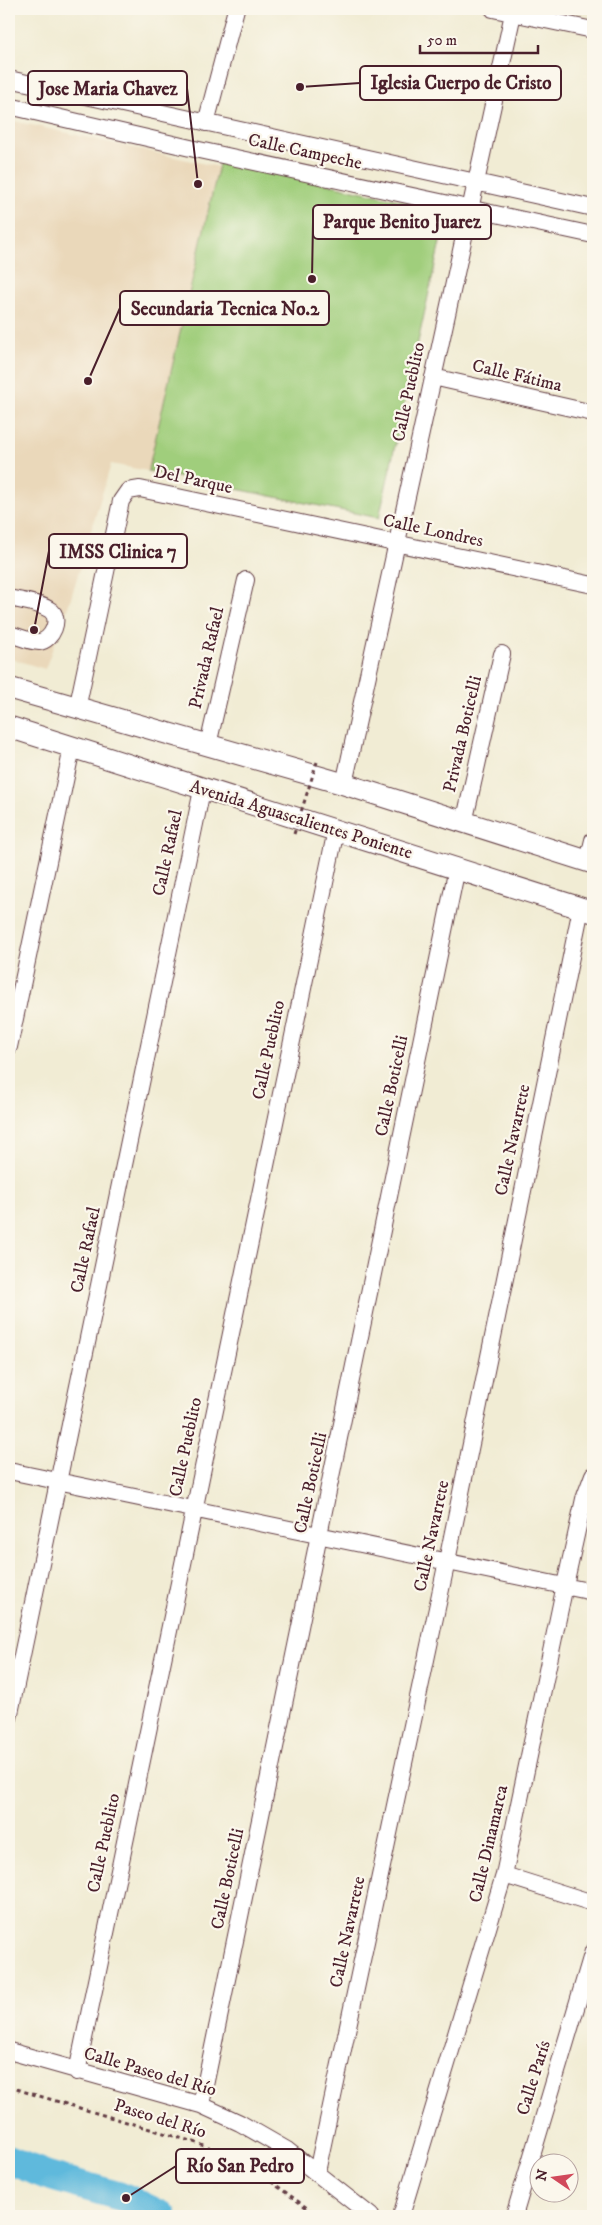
<svg xmlns="http://www.w3.org/2000/svg" width="602" height="2225" font-family="'IM FELL DW Pica',serif">
  <style>
    .built { fill: #ead8ba }
    .green { fill: #a0ce7b; stroke: #757653 }
    .lines { fill: none; stroke-linecap: round; stroke-linejoin: round }
    .river { stroke: #5fb9dc; stroke-width: 29 }
    .minor-casing { stroke: #633e44; stroke-width: 18 }
    .major-casing { stroke: #633e44; stroke-width: 23 }
    .path { stroke: #633e44; stroke-width: 3; stroke-dasharray: 4 4; stroke-linecap: butt }
    .minor { stroke: #fff; stroke-width: 16 }
    .major { stroke: #fff; stroke-width: 21 }
    .path-bridge { stroke: #633e44; stroke-width: 3; stroke-dasharray: 4 4; stroke-linecap: butt }
    .labels { text-anchor: middle; dominant-baseline: central; stroke-width: 4.5; stroke-linejoin: round; paint-order: stroke }
    .street-label { font-size: 18px; fill: #4a1f2b; stroke: #fbf7ec }
    .leader { fill: none; stroke: #4a1f2b; stroke-width: 2 }
    .callout-dot { fill: #4a1f2b; stroke: #fbf7ec; stroke-width: 2 }
    .callout { fill: #fbf7ec; stroke: #4a1f2b; stroke-width: 2 }
    .callout-label { font-size: 19px; text-anchor: middle; font-weight: bold; fill: #4a1f2b }
  </style>
  <rect width="100%" height="100%" fill="#fbf7ec"/>
  <filter id="ink" filterUnits="userSpaceOnUse"><feTurbulence type="fractalNoise" baseFrequency=".02" numOctaves="2"/><feDisplacementMap in="SourceGraphic" scale="10" xChannelSelector="R" yChannelSelector="G"/><feConvolveMatrix kernelMatrix="1 2 1 2 8 2 1 2 1" color-interpolation-filters="sRGB"/></filter>
  <filter id="wash" filterUnits="userSpaceOnUse"><feTurbulence type="fractalNoise" baseFrequency=".0096" numOctaves="4" result="noise"/><feDisplacementMap in="SourceGraphic" scale="20" xChannelSelector="R" yChannelSelector="G"/><feGaussianBlur stdDeviation="1.12" result="paint"/><feColorMatrix in="noise" values="0 0 0 0 0 0 0 0 0 0 0 0 0 0 0 0 0 1.4 0 .05"/><feComposite in="paint" operator="in"/></filter>
  <g filter="url(#wash)">
    <rect width="100%" height="100%" fill="#f1ecd4"/>
    <path class="built" d="M 9,120 L 219,167 L 148,471 L 111,464 L 70,601 L 45,669 L 9,658 Z"/>
    <path class="green" d="M 220,160 L 447,211 L 379,518 L 148,471 Z"/>
    <g class="lines">
      <path class="river" d="M 9,2160 L 46,2175 L 126,2198 L 163,2216"/>
    </g>
  </g>
  <g filter="url(#ink)">
    <g class="lines">
      <g class="minor-casing">
        <path id="minor" d="M 493,9 L 593,30
          M 9,79 L 593,208
          M 9,106 L 199,150 L 593,235
          M 206,123 L 236,9
          M 433,377 L 593,413
          M 9,598 C 21,601 40,603 50,610 C 62,618 52,641 39,642 C 29,642 18,636 9,634
          M 77,709 L 121,501 L 128,491 L 140,489 L 593,585
          M 208,745 L 246,580
          M 344,784 L 514,9
          M 464,823 L 502,654
          M 588,861 L 593,840
          M 9,1047 L 72,748
          M 9,1471 L 593,1592
          M 9,1718 L 202,790
          M 504,1875 L 593,1903
          M 9,2051 L 201,2105 L 240,2123 L 287,2150 L 371,2216
          M 77,2072 L 336,830
          M 201,2105 L 457,868
          M 317,2172 L 447,1561 L 581,908
          M 401,2216 L 504,1875 L 565,1585 L 584,1499 L 593,1475
          M 514,2216 L 593,1951"/>
      </g>
      <g class="major-casing">
        <path id="major" d="M 9,688 L 344,784 L 593,863
          M 9,727 L 593,912"/>
      </g>
      <path class="path" d="M 9,2087 L 197,2143 L 247,2164 L 318,2216"/>
      <use href="#minor" class="minor"/>
      <use href="#major" class="major"/>
      <path class="path-bridge" d="M 294,834 L 317,762"/>
    </g>
  </g>
  <g class="labels">
    <g class="street-label">
      <text transform="translate(305 152) rotate(12)">Calle Campeche</text>
      <text transform="translate(517 376) rotate(13)">Calle Fátima</text>
      <text transform="translate(409 392) rotate(-78)">Calle Pueblito</text>
      <text transform="translate(193 480) rotate(12)">Del Parque</text>
      <text transform="translate(433 531) rotate(12)">Calle Londres</text>
      <text transform="translate(207 658) rotate(-77)">Privada Rafael</text>
      <text transform="translate(463 734) rotate(-77)">Privada Boticelli</text>
      <text transform="translate(301 820) rotate(17)">Avenida Aguascalientes Poniente</text>
      <text transform="translate(168 853) rotate(-78)">Calle Rafael</text>
      <text transform="translate(269 1050) rotate(-78)">Calle Pueblito</text>
      <text transform="translate(392 1086) rotate(-78)">Calle Boticelli</text>
      <text transform="translate(513 1140) rotate(-78)">Calle Navarrete</text>
      <text transform="translate(86 1250) rotate(-78)">Calle Rafael</text>
      <text transform="translate(186 1447) rotate(-78)">Calle Pueblito</text>
      <text transform="translate(311 1483) rotate(-78)">Calle Boticelli</text>
      <text transform="translate(432 1536) rotate(-78)">Calle Navarrete</text>
      <text transform="translate(104 1843) rotate(-78)">Calle Pueblito</text>
      <text transform="translate(489 1844) rotate(-77)">Calle Dinamarca</text>
      <text transform="translate(228 1879) rotate(-78)">Calle Boticelli</text>
      <text transform="translate(348 1932) rotate(-78)">Calle Navarrete</text>
      <text transform="translate(150 2072) rotate(16)">Calle Paseo del Río</text>
      <text transform="translate(534 2078) rotate(-73)">Calle París</text>
      <text transform="translate(160 2119) rotate(17)">Paseo del Río</text>
    </g>
  </g>
  <path class="leader" d="M300 87L360 83M198 184L187 88M312 279L313 222M88 381L120 308M34 630L49 551M126 2198L176 2166"/>
  <g class="callout-dot">
    <circle cx="300" cy="87" r="5"/>
    <circle cx="198" cy="184" r="5"/>
    <circle cx="312" cy="279" r="5"/>
    <circle cx="88" cy="381" r="5"/>
    <circle cx="34" cy="630" r="5"/>
    <circle cx="126" cy="2198" r="5"/>
  </g>
  <g class="callout">
    <rect x="360" y="66" width="201" height="34" rx="5"/>
    <rect x="28" y="71" width="159" height="34" rx="5"/>
    <rect x="313" y="205" width="178" height="34" rx="5"/>
    <rect x="120" y="291" width="209" height="34" rx="5"/>
    <rect x="49" y="534" width="138" height="34" rx="5"/>
    <rect x="176" y="2149" width="128" height="34" rx="5"/>
  </g>
  <g class="callout-label">
    <text x="461" y="89">Iglesia Cuerpo de Cristo</text>
    <text x="108" y="95">Jose Maria Chavez</text>
    <text x="402" y="228">Parque Benito Juarez</text>
    <text x="225" y="315">Secundaria Tecnica No.2</text>
    <text x="118" y="558">IMSS Clinica 7</text>
    <text x="240" y="2172">Río San Pedro</text>
  </g>
  <rect width="602" height="2225" fill="none" stroke="#fbf7ec" stroke-width="30"/>
  <g transform="translate(554 2178) rotate(283)"><circle r="24" fill="#fbf7ec" stroke="#b4a19f"/>
  <path d="M0-4L9 19L0 12L-9 19Z" fill="#d1495b"/>
  <text y="-8" font-size="14" font-weight="bold" text-anchor="middle" fill="#4a1f2b">N</text>
  </g>
  <path d="M420 45v8h118v-8" fill="none" stroke="#4a1f2b" stroke-width="2.5"/>
  <text x="427" y="45" font-size="15" fill="#4a1f2b" stroke="#fbf7ec" stroke-width="4" paint-order="stroke">50 m</text>
</svg>
